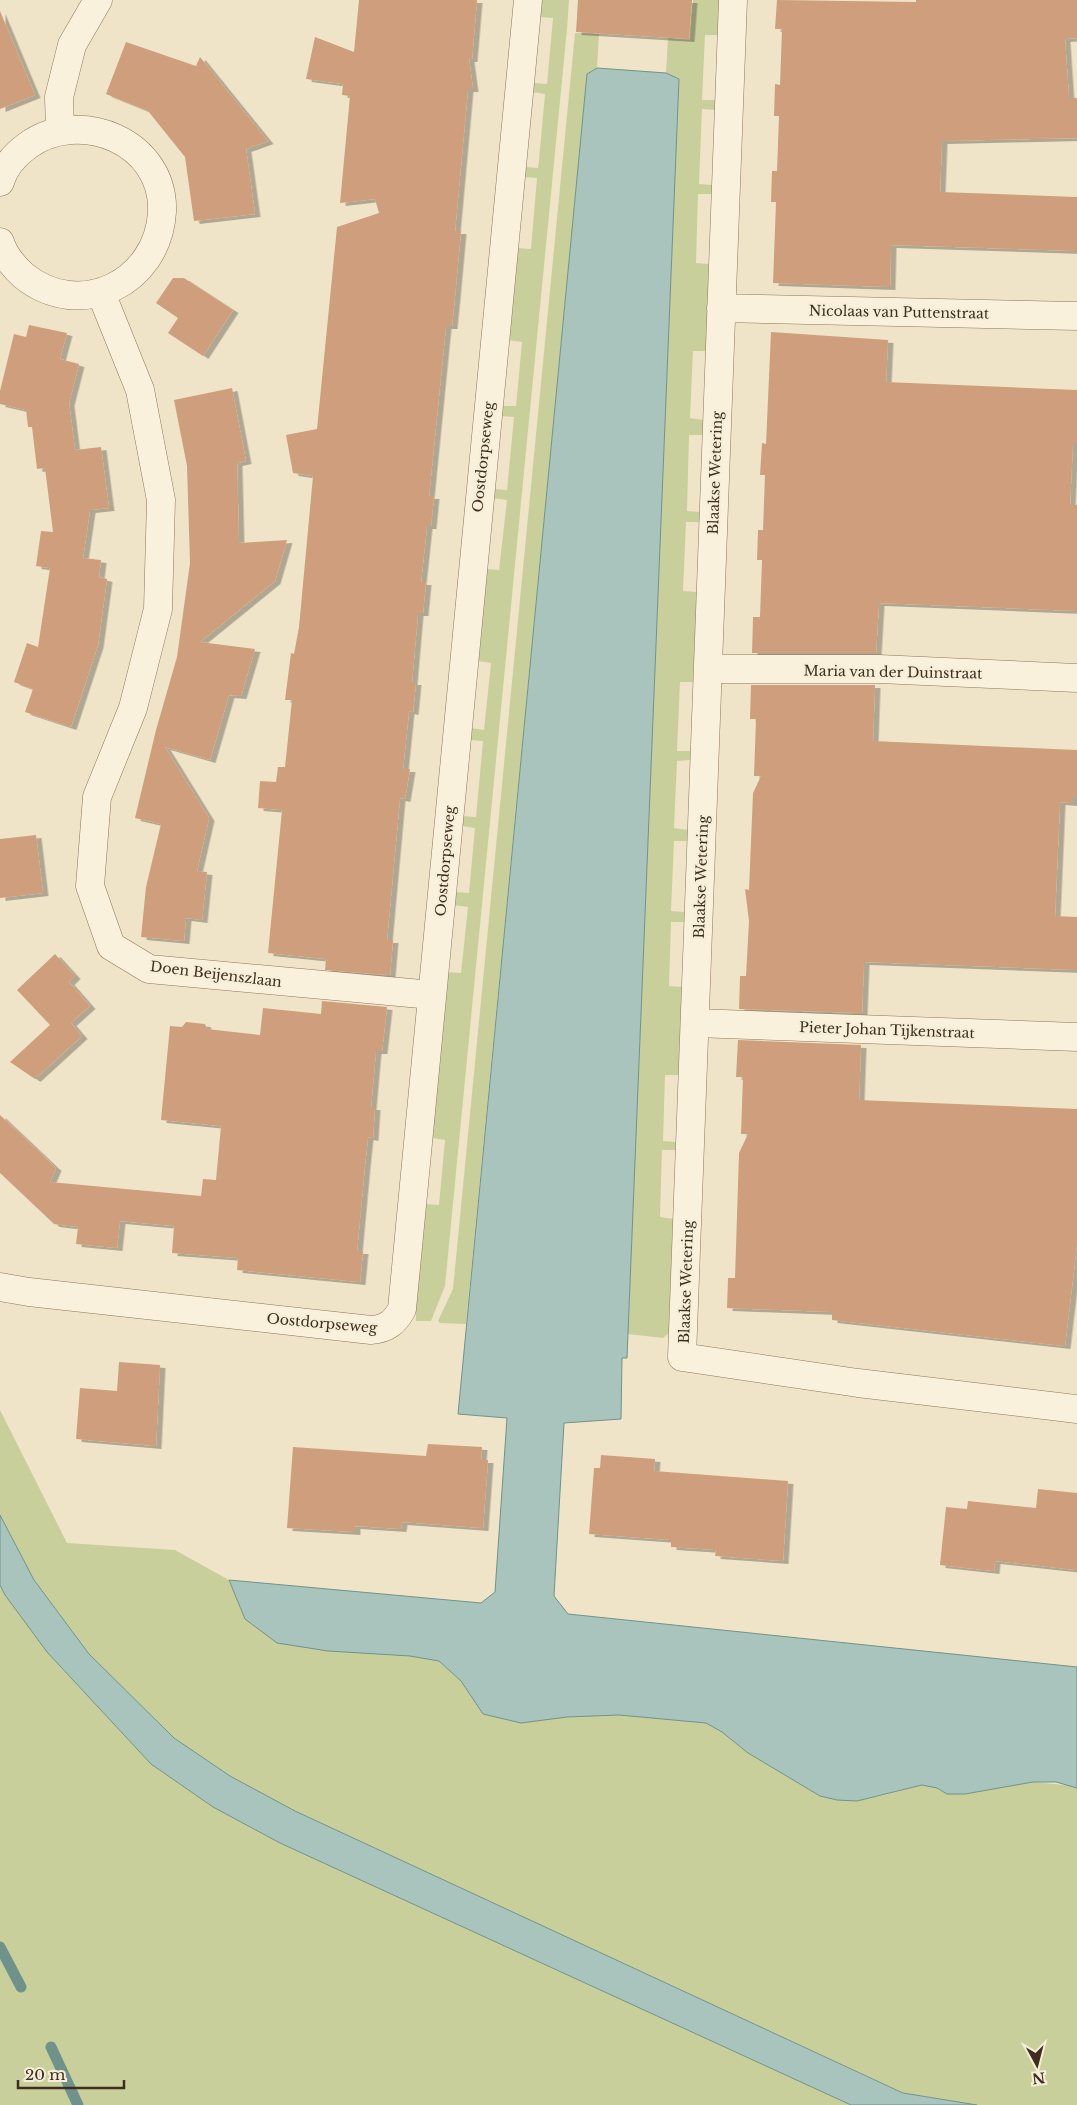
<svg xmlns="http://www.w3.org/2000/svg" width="1077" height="2105" font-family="'Libre Baskerville',serif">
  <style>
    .green { fill: #c9cf9b }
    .water { fill: #a9c4bc; stroke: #6f938a }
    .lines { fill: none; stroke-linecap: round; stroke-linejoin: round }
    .stream { stroke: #6f938a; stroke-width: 11 }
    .building { fill: #cf9f7d; filter: url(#shadow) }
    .minor-casing { stroke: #8d765c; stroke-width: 29 }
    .minor { stroke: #faf1dc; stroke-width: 28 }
    .labels { text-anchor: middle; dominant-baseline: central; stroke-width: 4.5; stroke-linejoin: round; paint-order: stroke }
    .street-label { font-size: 14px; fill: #3d2e20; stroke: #f7eed8 }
  </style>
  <defs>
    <filter id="shadow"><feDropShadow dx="5.5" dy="3" stdDeviation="0" flood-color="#0004"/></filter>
  </defs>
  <rect width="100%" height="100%" fill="#f0e4c8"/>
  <path class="green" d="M 541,0 L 569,0 L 567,29 L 445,1286 L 431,1321 L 416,1321 L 416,1291 L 426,1204 L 439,1205 L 445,1140 L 432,1138 L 448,972 L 461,973 L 468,907 L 454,905 L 455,892 L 469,893 L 475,828 L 462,826 L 463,816 L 476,817 L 483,741 L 470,740 L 471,728 L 484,730 L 491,663 L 478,661 L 486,569 L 499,570 L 507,500 L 493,498 L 494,489 L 507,490 L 514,417 L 501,416 L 502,406 L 516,406 L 522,342 L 508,340 L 517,248 L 531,249 L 537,178 L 524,177 L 525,167 L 538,168 L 539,160 L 545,94 L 532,92 L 533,83 L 547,84 L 553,18 L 539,17 Z
    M 693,0 L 720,0 L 718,35 L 705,35 L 702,100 L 716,100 L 715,110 L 702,109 L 699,184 L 712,185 L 712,194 L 698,194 L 696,263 L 709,264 L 706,351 L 693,351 L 690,418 L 703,420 L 703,435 L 689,435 L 687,511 L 700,512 L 700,522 L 686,522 L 683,591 L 697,592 L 693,682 L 680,682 L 677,751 L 691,751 L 690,760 L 677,761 L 674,828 L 688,830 L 687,841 L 674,841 L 671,911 L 685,912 L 684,922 L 671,922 L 669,986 L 682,987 L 679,1075 L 665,1075 L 663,1141 L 676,1142 L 676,1150 L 662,1150 L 660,1217 L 673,1219 L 669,1333 L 663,1338 L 628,1334 L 679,79 L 666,73 L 668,38 L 690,40 Z
    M 575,33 L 599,34 L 597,68 L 587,74 L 466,1324 L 440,1323 L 438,1321 L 453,1289 Z
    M 0,1410 L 67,1543 L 175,1550 L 229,1580 L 245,1619 L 439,1661 L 461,1681 L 483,1714 L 521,1723 L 567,1717 L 619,1715 L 706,1723 L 722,1732 L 748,1753 L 820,1796 L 837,1800 L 881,1796 L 922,1785 L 937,1788 L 947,1794 L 965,1794 L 1033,1782 L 1075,1786 L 1077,1788 L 1077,2105 L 977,2105 L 904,2093 L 295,1811 L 230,1776 L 174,1738 L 89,1654 L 34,1580 L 0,1515 Z
    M 0,1585 L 5,1595 L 47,1652 L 151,1764 L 213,1807 L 280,1843 L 851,2105 L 0,2105 Z"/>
  <path class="water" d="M 597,68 L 666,73 L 679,79 L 627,1358 L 622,1358 L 621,1419 L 564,1423 L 554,1596 L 568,1614 L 1077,1667 L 1077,1788 L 1056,1782 L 1033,1782 L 965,1794 L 947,1794 L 937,1788 L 922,1785 L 857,1801 L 837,1800 L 820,1796 L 748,1753 L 722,1732 L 706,1723 L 619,1715 L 567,1717 L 521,1723 L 483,1714 L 461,1681 L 439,1661 L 410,1656 L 328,1651 L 277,1643 L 245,1619 L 229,1580 L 481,1603 L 495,1592 L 507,1418 L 458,1414 L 587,74 Z
    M 0,1515 L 34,1580 L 89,1654 L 174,1738 L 230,1776 L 295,1811 L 903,2093 L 977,2105 L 851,2105 L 280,1843 L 213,1807 L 151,1764 L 47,1652 L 5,1595 L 0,1585 Z"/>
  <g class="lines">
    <path class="stream" d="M 0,1947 L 21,1987
      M 51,2047 L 78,2105"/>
  </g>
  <path class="building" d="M 359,0 L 477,0 L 472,59 L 469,59 L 473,89 L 468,89 L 455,231 L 461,231 L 455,296 L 452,326 L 446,326 L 429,496 L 434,496 L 431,526 L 427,526 L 421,582 L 426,582 L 423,613 L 418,613 L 412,682 L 416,682 L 413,712 L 409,711 L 403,769 L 410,769 L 405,799 L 400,798 L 387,940 L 393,940 L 390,975 L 325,970 L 326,959 L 268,953 L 282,810 L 258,808 L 260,781 L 276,782 L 278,767 L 285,767 L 292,700 L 285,700 L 291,653 L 294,654 L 299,627 L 313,476 L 293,473 L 286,435 L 317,429 L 337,227 L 379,213 L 375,199 L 340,203 L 350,96 L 342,95 L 343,84 L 306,79 L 315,37 L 354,52 Z
    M 578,0 L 692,0 L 689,39 L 576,32 Z
    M 777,0 L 916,2 L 916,0 L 1077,0 L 1077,38 L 1065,39 L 1069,98 L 1077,98 L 1077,138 L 942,141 L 940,192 L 1077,197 L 1077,251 L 891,245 L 890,287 L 773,283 L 776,202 L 771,202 L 772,171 L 777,171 L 779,116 L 774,116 L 775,84 L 780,85 L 782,29 L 775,29 Z
    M 0,11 L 35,95 L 0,109 Z
    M 126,42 L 196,66 L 200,57 L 268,141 L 246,149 L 255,214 L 194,221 L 185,157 L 148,111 L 106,94 Z
    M 173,278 L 184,278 L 233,310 L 203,356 L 168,333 L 178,318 L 156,303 Z
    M 29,325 L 67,333 L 60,359 L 79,364 L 69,403 L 75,450 L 101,447 L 109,508 L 90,510 L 83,558 L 101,560 L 99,577 L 107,579 L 98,645 L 71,727 L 25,712 L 33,689 L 14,682 L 27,643 L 38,647 L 50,568 L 36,566 L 41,531 L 53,532 L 45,468 L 37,469 L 32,427 L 28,427 L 26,410 L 0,404 L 0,391 L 14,334 L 26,337 Z
    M 771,332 L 888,340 L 886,382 L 1077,390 L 1077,443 L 1073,443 L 1070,505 L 1077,505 L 1077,611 L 879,603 L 876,653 L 752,653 L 753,617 L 760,617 L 762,560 L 757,560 L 758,530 L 763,530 L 765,475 L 760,475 L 762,443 L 766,444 Z
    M 232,388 L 246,461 L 237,463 L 239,543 L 287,540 L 275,581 L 200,642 L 255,649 L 241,696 L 229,695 L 210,760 L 165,747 L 209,818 L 197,871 L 207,872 L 202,920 L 186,918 L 184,941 L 141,937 L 146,887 L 161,824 L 135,818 L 156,730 L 177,657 L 190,563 L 187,466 L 174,400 Z
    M 751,685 L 875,685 L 873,741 L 1077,750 L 1077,797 L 1072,797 L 1072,803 L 1060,802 L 1055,916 L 1077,917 L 1077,970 L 864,962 L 862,1013 L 739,1009 L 740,976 L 746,976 L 749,921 L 745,889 L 749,890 L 753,793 L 761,776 L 754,776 L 756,719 L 750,719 Z
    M 36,835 L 43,893 L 0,898 L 0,839 Z
    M 55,954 L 75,976 L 69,982 L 90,1006 L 71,1023 L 82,1036 L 35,1079 L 10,1062 L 50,1025 L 17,990 Z
    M 322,1001 L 387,1007 L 382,1051 L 376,1051 L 371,1107 L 375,1107 L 373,1138 L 368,1137 L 365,1165 L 357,1251 L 363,1251 L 360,1282 L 237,1270 L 238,1258 L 172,1253 L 174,1226 L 120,1221 L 117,1248 L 76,1244 L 78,1227 L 54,1224 L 0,1173 L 0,1115 L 56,1168 L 50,1182 L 201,1196 L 203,1179 L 216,1180 L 221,1126 L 161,1120 L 170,1026 L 182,1027 L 186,1022 L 205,1024 L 207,1029 L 260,1035 L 263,1008 L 321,1014 Z
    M 738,1040 L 861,1045 L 859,1100 L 1077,1109 L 1077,1244 L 1065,1346 L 832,1320 L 832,1312 L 727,1308 L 728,1278 L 735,1278 L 739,1153 L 748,1134 L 741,1134 L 743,1077 L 736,1077 Z
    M 119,1362 L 160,1365 L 156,1446 L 76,1439 L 80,1388 L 117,1391 Z
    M 428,1444 L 482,1447 L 481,1460 L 488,1460 L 483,1528 L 402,1522 L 401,1529 L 355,1526 L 355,1532 L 287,1528 L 293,1447 L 426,1456 Z
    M 601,1455 L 655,1459 L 654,1471 L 788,1481 L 783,1561 L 715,1556 L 716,1550 L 671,1547 L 671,1540 L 589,1534 L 594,1468 L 600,1468 Z
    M 1038,1489 L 1077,1493 L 1077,1570 L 995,1561 L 994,1571 L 940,1565 L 946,1507 L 967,1509 L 968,1501 L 1036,1508 Z"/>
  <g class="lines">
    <g class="minor-casing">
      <path id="minor" d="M 733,0 L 682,1357 L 858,1383 L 1077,1409
        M 60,130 L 59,97 L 72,45 L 98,0
        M 0,182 C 4,167 15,155 27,146 C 80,107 165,142 162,212 C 158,283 80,321 24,276 C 14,267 4,255 0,242
        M 101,293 L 140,390 L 161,500 L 158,609 L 133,708 L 97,797 L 90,886 L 111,946 L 149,969 L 432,995
        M 721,308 L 1077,316
        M 708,669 L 879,669 L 1077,678
        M 696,1023 L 1077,1037
        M 0,1287 L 29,1292 L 371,1330 C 387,1329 395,1322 402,1309 L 528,0"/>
    </g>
    <use href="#minor" class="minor"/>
  </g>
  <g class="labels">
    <g class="street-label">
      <text transform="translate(899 312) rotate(1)">Nicolaas van Puttenstraat</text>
      <text transform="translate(483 457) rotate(-84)">Oostdorpseweg</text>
      <text transform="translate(715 473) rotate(-88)">Blaakse Wetering</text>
      <text transform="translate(893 672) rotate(1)">Maria van der Duinstraat</text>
      <text transform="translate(445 861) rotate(-85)">Oostdorpseweg</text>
      <text transform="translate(701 877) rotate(-88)">Blaakse Wetering</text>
      <text transform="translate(216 974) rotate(7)">Doen Beijenszlaan</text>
      <text transform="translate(887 1030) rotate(2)">Pieter Johan Tijkenstraat</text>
      <text transform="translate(686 1282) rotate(-88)">Blaakse Wetering</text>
      <text transform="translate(322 1323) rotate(5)">Oostdorpseweg</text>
    </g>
  </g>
  <g transform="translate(1037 2065) rotate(173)" stroke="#f7eed8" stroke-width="4" paint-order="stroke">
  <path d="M0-4L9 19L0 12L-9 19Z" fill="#3d2e20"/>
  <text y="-8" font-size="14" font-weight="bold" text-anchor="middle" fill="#3d2e20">N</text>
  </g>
  <path d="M18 2080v8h106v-8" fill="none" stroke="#3d2e20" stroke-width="2.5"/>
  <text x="25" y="2080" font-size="15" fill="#3d2e20" stroke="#f7eed8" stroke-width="4" paint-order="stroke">20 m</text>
</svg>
